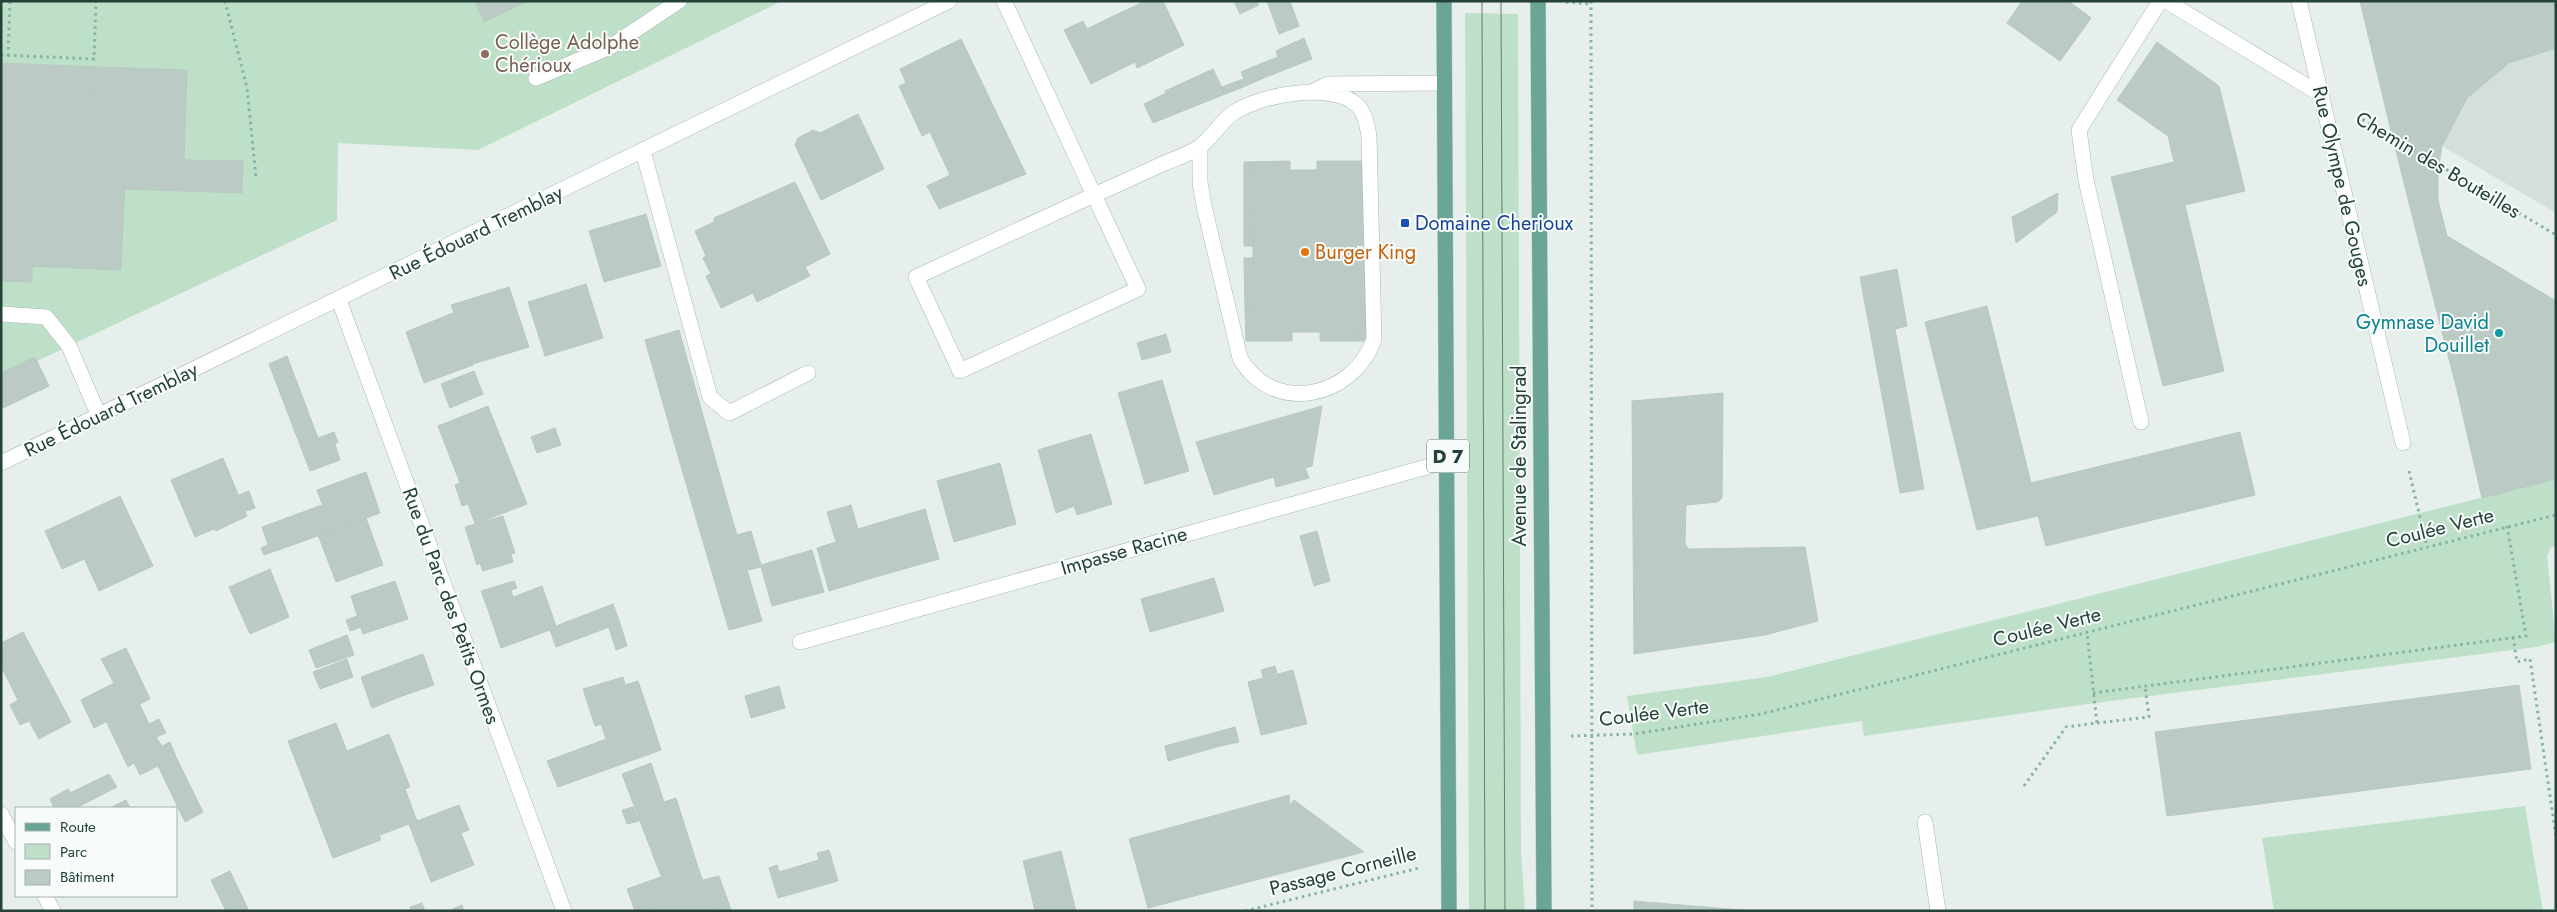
<svg xmlns="http://www.w3.org/2000/svg" width="2557" height="912" font-family="Jost,sans-serif">
  <style>
    .built { fill: #d4dfda }
    .green { fill: #bfe0c8 }
    .building { fill: #bbcac4; stroke: #b8c9c2 }
    .lines { fill: none; stroke-linecap: round; stroke-linejoin: round }
    .minor-casing { stroke: #a8b8b2; stroke-width: 16 }
    .major-casing { stroke: #c2cac8; stroke-width: 16 }
    .path { stroke: #86b3a5; stroke-width: 3; stroke-dasharray: 2.5 4; stroke-linecap: butt }
    .minor { stroke: #fff; stroke-width: 15 }
    .major { stroke: #6aa596; stroke-width: 15 }
    .tram { stroke: #5f7d75; stroke-width: 1 }
    .education-dot { fill: #8d6e63; stroke: #f7fbf9; stroke-width: 2 }
    .transit-dot { fill: #1a4fb4; stroke: #f7fbf9; stroke-width: 2 }
    .food-dot { fill: #e8710a; stroke: #f7fbf9; stroke-width: 2 }
    .culture-dot { fill: #0f9aa8; stroke: #f7fbf9; stroke-width: 2 }
    .labels { text-anchor: middle; dominant-baseline: central; stroke-width: 4; stroke-linejoin: round; paint-order: stroke }
    .shield { fill: #f7fbf9; stroke: #637a73; stroke-width: 1 }
    .shield-label { font-size: 19px; font-weight: bold; fill: #24423a }
    .education-label { font-size: 20px; fill: #785e54; stroke: #f7fbf9; text-anchor: start }
    .street-label { font-size: 20px; fill: #24423a; stroke: #f7fbf9 }
    .transit-label { font-size: 20px; fill: #164399; stroke: #f7fbf9; text-anchor: start }
    .food-label { font-size: 20px; fill: #c56008; stroke: #f7fbf9; text-anchor: start }
    .culture-label { font-size: 20px; fill: #0d838f; stroke: #f7fbf9; text-anchor: end }
  </style>
  <rect width="100%" height="100%" fill="#e6efeb"/>
  <path class="built" d="M 2556,1 L 2556,213 L 2442,146 L 2386,110 Z"/>
  <path class="green" d="M 1,1 L 782,1 L 478,150 L 338,143 L 337,220 L 37,361 L 35,357 L 1,373 Z
    M 1465,13 L 1518,14 L 1521,852 L 1525,911 L 1469,911 Z
    M 2556,479 L 2556,547 L 2551,547 L 2547,556 L 2556,642 L 2536,647 L 2095,703 L 1864,736 L 1862,721 L 1637,755 L 1627,696 L 1767,677 Z
    M 2525,806 L 2543,911 L 2274,911 L 2262,838 Z"/>
  <path class="building" d="M 475,1 L 528,1 L 484,22 Z
    M 1145,1 L 1158,1 L 1141,10 L 1139,4 Z
    M 1158,1 L 1163,1 L 1184,45 L 1137,68 L 1135,62 L 1091,84 L 1064,30 L 1083,21 L 1087,29 L 1107,19 L 1113,30 L 1126,25 L 1120,13 L 1139,4 L 1141,10 Z
    M 1234,1 L 1257,1 L 1259,5 L 1240,14 Z
    M 1267,1 L 1290,1 L 1299,26 L 1279,34 Z
    M 2022,1 L 2068,1 L 2086,14 L 2071,35 L 2076,39 L 2060,61 L 2007,23 Z
    M 2360,1 L 2556,1 L 2556,48 L 2509,63 L 2467,98 L 2442,146 L 2386,110 Z
    M 1120,13 L 1126,25 L 1113,30 L 1107,19 Z
    M 2086,14 L 2091,18 L 2076,39 L 2071,35 Z
    M 1304,38 L 1312,59 L 1266,77 L 1260,64 L 1278,57 L 1276,51 Z
    M 961,39 L 1026,174 L 939,209 L 927,186 L 950,175 L 930,132 L 922,136 L 899,86 L 906,83 L 900,69 Z
    M 2157,42 L 2219,86 L 2245,191 L 2185,205 L 2224,371 L 2163,386 L 2111,177 L 2174,162 L 2168,136 L 2117,100 Z
    M 1,63 L 97,67 L 95,91 L 1,87 Z
    M 1260,64 L 1266,77 L 1241,88 L 1238,81 L 1244,79 L 1241,72 Z
    M 97,67 L 187,70 L 184,160 L 126,159 L 121,270 L 1,265 L 1,87 L 95,91 Z
    M 1213,69 L 1225,94 L 1153,123 L 1144,104 L 1166,93 L 1165,91 Z
    M 1238,81 L 1241,88 L 1225,94 L 1222,87 Z
    M 2386,110 L 2442,146 L 2438,171 L 2438,200 L 2447,236 L 2412,215 Z
    M 858,114 L 884,169 L 821,200 L 795,145 L 798,138 L 813,130 L 820,133 Z
    M 126,159 L 243,161 L 242,193 L 125,189 Z
    M 1290,161 L 1290,169 L 1252,170 L 1254,246 L 1244,246 L 1244,162 Z
    M 1317,161 L 1364,161 L 1365,246 L 1357,245 L 1355,170 L 1317,170 Z
    M 1252,170 L 1355,170 L 1358,332 L 1254,332 Z
    M 795,182 L 830,254 L 805,267 L 810,276 L 757,302 L 753,293 L 721,308 L 706,276 L 711,274 L 703,258 L 706,256 L 695,231 L 714,222 L 714,218 Z
    M 2058,193 L 2057,212 L 2016,243 L 2012,217 Z
    M 646,214 L 661,266 L 604,282 L 589,231 Z
    M 2412,215 L 2556,301 L 2556,364 L 2457,390 Z
    M 1244,258 L 1253,258 L 1254,307 L 1245,310 Z
    M 1357,258 L 1366,258 L 1366,274 L 1357,277 Z
    M 1,265 L 32,267 L 32,282 L 1,281 Z
    M 1897,269 L 1907,326 L 1895,329 L 1924,489 L 1900,493 L 1860,277 Z
    M 1366,274 L 1367,341 L 1320,341 L 1320,333 L 1358,332 L 1357,277 Z
    M 586,284 L 603,338 L 545,356 L 528,302 Z
    M 509,287 L 529,347 L 473,364 L 451,305 Z
    M 1987,306 L 2031,483 L 2240,432 L 2255,495 L 2046,546 L 2038,516 L 1977,530 L 1925,322 Z
    M 1254,307 L 1254,332 L 1292,332 L 1292,341 L 1246,341 L 1245,310 Z
    M 453,313 L 473,365 L 424,383 L 406,332 Z
    M 679,330 L 704,419 L 670,428 L 645,340 Z
    M 1166,334 L 1171,352 L 1142,360 L 1137,343 Z
    M 287,356 L 318,438 L 334,432 L 338,442 L 335,444 L 340,460 L 310,471 L 269,364 Z
    M 35,357 L 49,386 L 1,409 L 1,373 Z
    M 2556,364 L 2556,479 L 2482,498 L 2457,390 Z
    M 474,371 L 483,394 L 450,408 L 441,384 Z
    M 1162,380 L 1189,471 L 1145,484 L 1118,393 Z
    M 1723,393 L 1722,498 L 1718,502 L 1686,505 L 1685,544 L 1689,549 L 1805,547 L 1818,621 L 1765,635 L 1634,654 L 1632,401 Z
    M 488,406 L 527,504 L 475,524 L 468,504 L 462,506 L 455,485 L 460,483 L 438,426 Z
    M 1322,406 L 1312,466 L 1305,468 L 1309,478 L 1276,487 L 1274,477 L 1214,495 L 1196,442 Z
    M 704,419 L 729,508 L 696,518 L 670,428 Z
    M 555,428 L 561,445 L 537,453 L 531,437 Z
    M 1091,434 L 1112,504 L 1077,515 L 1074,506 L 1056,513 L 1038,450 Z
    M 223,458 L 247,516 L 216,531 L 214,529 L 195,537 L 171,480 Z
    M 1000,463 L 1016,524 L 954,542 L 937,481 Z
    M 366,472 L 380,513 L 332,531 L 317,490 Z
    M 249,491 L 255,508 L 246,511 L 239,495 Z
    M 120,496 L 153,566 L 99,591 L 67,521 Z
    M 322,505 L 332,531 L 264,555 L 261,548 L 268,545 L 262,527 Z
    M 851,505 L 872,578 L 829,591 L 817,548 L 836,542 L 827,512 Z
    M 729,508 L 762,621 L 729,630 L 696,518 Z
    M 925,509 L 939,559 L 872,578 L 858,529 Z
    M 503,516 L 515,553 L 511,554 L 513,562 L 483,571 L 480,563 L 477,565 L 465,527 Z
    M 366,518 L 383,565 L 336,582 L 318,535 Z
    M 67,521 L 84,559 L 62,569 L 45,531 Z
    M 751,531 L 761,565 L 812,550 L 824,592 L 772,606 L 761,567 L 748,570 L 737,535 Z
    M 1317,531 L 1330,581 L 1314,586 L 1300,536 Z
    M 270,569 L 289,617 L 250,634 L 229,587 Z
    M 1214,578 L 1224,611 L 1150,632 L 1141,599 Z
    M 395,581 L 408,619 L 363,634 L 351,596 Z
    M 514,581 L 517,588 L 511,590 L 513,597 L 487,607 L 481,591 Z
    M 542,586 L 556,626 L 613,604 L 620,623 L 556,647 L 550,630 L 501,648 L 487,607 Z
    M 357,616 L 361,627 L 350,631 L 346,620 Z
    M 620,623 L 627,646 L 616,650 L 609,628 Z
    M 23,632 L 71,722 L 39,739 L 29,721 L 20,725 L 10,705 L 18,700 L 1,666 L 1,643 Z
    M 347,635 L 354,655 L 316,668 L 309,650 Z
    M 126,648 L 150,699 L 94,728 L 81,700 L 114,683 L 101,659 Z
    M 423,654 L 434,685 L 402,696 L 401,691 L 370,703 L 361,677 Z
    M 347,659 L 353,677 L 320,689 L 313,672 Z
    M 1275,666 L 1277,673 L 1263,677 L 1261,670 Z
    M 1293,670 L 1307,724 L 1261,735 L 1248,682 Z
    M 623,677 L 625,685 L 638,681 L 652,722 L 606,739 L 601,724 L 595,726 L 583,689 Z
    M 2519,685 L 2531,769 L 2167,816 L 2155,732 Z
    M 779,686 L 785,708 L 751,718 L 745,696 Z
    M 401,691 L 402,696 L 372,708 L 370,703 Z
    M 140,705 L 149,724 L 159,719 L 166,733 L 156,737 L 162,746 L 170,742 L 176,757 L 140,775 L 134,763 L 128,767 L 106,721 Z
    M 652,722 L 661,750 L 558,787 L 547,761 Z
    M 336,723 L 381,840 L 333,858 L 288,741 Z
    M 1235,727 L 1239,742 L 1220,746 L 1217,732 Z
    M 1217,732 L 1220,746 L 1168,761 L 1165,746 Z
    M 389,734 L 410,787 L 405,789 L 417,821 L 380,835 L 347,751 Z
    M 176,757 L 203,812 L 185,822 L 158,766 Z
    M 651,763 L 664,802 L 676,798 L 697,864 L 661,876 L 622,774 Z
    M 109,774 L 117,787 L 76,808 L 54,808 L 50,799 L 68,789 L 70,793 Z
    M 1289,795 L 1290,805 L 1294,800 L 1364,852 L 1148,908 L 1129,839 Z
    M 126,800 L 130,808 L 110,808 Z
    M 459,805 L 469,830 L 461,833 L 474,865 L 431,882 L 409,824 Z
    M 633,807 L 639,821 L 627,824 L 622,810 Z
    M 829,850 L 838,881 L 778,898 L 769,868 L 777,865 L 779,872 L 819,860 L 817,853 Z
    M 1061,851 L 1064,863 L 1026,873 L 1023,861 Z
    M 1064,863 L 1076,911 L 1035,911 L 1026,873 Z
    M 697,864 L 713,911 L 655,911 L 654,909 L 635,911 L 627,889 Z
    M 230,871 L 249,911 L 226,911 L 211,880 Z
    M 719,876 L 731,910 L 729,911 L 713,911 L 703,880 Z
    M 1634,901 L 1753,911 L 1634,911 Z
    M 422,903 L 425,911 L 411,911 L 410,907 Z
    M 462,905 L 464,911 L 448,911 Z"/>
  <g class="lines">
    <g class="minor-casing">
      <path id="minor" d="M 1004,1 L 1094,195 C 1119,184 1143,173 1167,162 C 1177,158 1189,154 1198,148 C 1210,140 1220,123 1233,113 C 1259,95 1332,81 1357,105 C 1365,113 1367,125 1369,136 L 1374,339 C 1354,398 1273,416 1240,358 L 1204,206 L 1200,182 L 1200,147
        M 2166,1 L 2320,94
        M 2299,1 L 2403,443
        M 536,78 L 610,47 L 679,1
        M 1312,92 L 1328,84 L 1444,83
        M 643,151 L 710,397 L 729,413 L 808,373
        M 1094,195 L 1138,289 L 960,371 L 916,277 Z
        M 339,300 L 564,911
        M 1,314 L 46,317 L 69,346 L 99,416
        M 2141,422 L 2086,180 L 2079,130 L 2160,1
        M 1,463 L 949,1
        M 800,642 L 1448,461
        M 1,814 L 16,842
        M 1925,822 L 1938,911
        M 45,896 L 53,911"/>
    </g>
    <g class="major-casing">
      <path id="major" d="M 1444,1 L 1449,911
        M 1538,1 L 1544,911"/>
    </g>
    <path class="path" d="M 225,1 L 247,88 L 256,177
      M 1591,1 L 1592,911
      M 1566,2 L 1591,4
      M 1,55 L 94,59 L 96,1
      M 8,56 L 10,1
      M 2357,116 L 2556,235
      M 2409,471 L 2427,547
      M 2513,637 L 2517,662 L 2530,659 L 2556,837
      M 2093,693 L 2526,636 L 2507,526
      M 2097,723 L 2149,717 L 2145,686
      M 1571,736 L 1634,734 L 1761,714 L 2556,515
      M 2024,786 L 2066,727 L 2097,723 L 2087,633
      M 1245,911 L 1419,868"/>
    <use href="#minor" class="minor"/>
    <use href="#major" class="major"/>
    <path class="tram" d="M 1482,1 L 1485,911
      M 1501,1 L 1505,911"/>
  </g>
  <circle class="education-dot" cx="485" cy="54" r="5"/>
  <rect class="transit-dot" x="1400" y="218" width="10" height="10" rx="2.5"/>
  <circle class="food-dot" cx="1305" cy="252" r="5"/>
  <circle class="culture-dot" cx="2499" cy="333" r="5"/>
  <g class="labels">
    <rect class="shield" x="1427" y="439.5" width="42" height="33" rx="4"/>
    <g class="shield-label">
      <text x="1448" y="456">D 7</text>
    </g>
    <g class="education-label">
      <text x="495" y="42">Collège Adolphe<tspan x="495" dy="23">Chérioux</tspan></text>
    </g>
    <g class="street-label">
      <text transform="translate(2438 165) rotate(31)">Chemin des Bouteilles</text>
      <text transform="translate(2342 186) rotate(77)">Rue Olympe de Gouges</text>
      <text transform="translate(476 233) rotate(-26)">Rue Édouard Tremblay</text>
      <text transform="translate(111 410) rotate(-26)">Rue Édouard Tremblay</text>
      <text transform="translate(1519 456) rotate(-90)">Avenue de Stalingrad</text>
      <text transform="translate(2440 528) rotate(-14)">Coulée Verte</text>
      <text transform="translate(1124 551) rotate(-16)">Impasse Racine</text>
      <text transform="translate(451 606) rotate(70)">Rue du Parc des Petits Ormes</text>
      <text transform="translate(2047 627) rotate(-14)">Coulée Verte</text>
      <text transform="translate(1654 713) rotate(-7)">Coulée Verte</text>
      <text transform="translate(1343 871) rotate(-14)">Passage Corneille</text>
    </g>
    <g class="transit-label">
      <text x="1415" y="223">Domaine Cherioux</text>
    </g>
    <g class="food-label">
      <text x="1315" y="252">Burger King</text>
    </g>
    <g class="culture-label">
      <text x="2489" y="322">Gymnase David<tspan x="2489" dy="23">Douillet</tspan></text>
    </g>
  </g>
  <rect width="2557" height="912" fill="none" stroke="#24423a" stroke-width="5"/>
  <rect x="15" y="807" width="162" height="90" fill="#f7fbf9" stroke="#a3b1ad"/>
  <rect x="25" y="823" width="25" height="8" fill="#6aa596" stroke="#a3b1ad"/>
  <text x="60" y="832" font-size="15" fill="#24423a">Route</text>
  <rect x="25" y="844" width="25" height="15" fill="#bfe0c8" stroke="#a3b1ad"/>
  <text x="60" y="857" font-size="15" fill="#24423a">Parc</text>
  <rect x="25" y="870" width="25" height="15" fill="#bbcac4" stroke="#a3b1ad"/>
  <text x="60" y="882" font-size="15" fill="#24423a">Bâtiment</text>
</svg>
